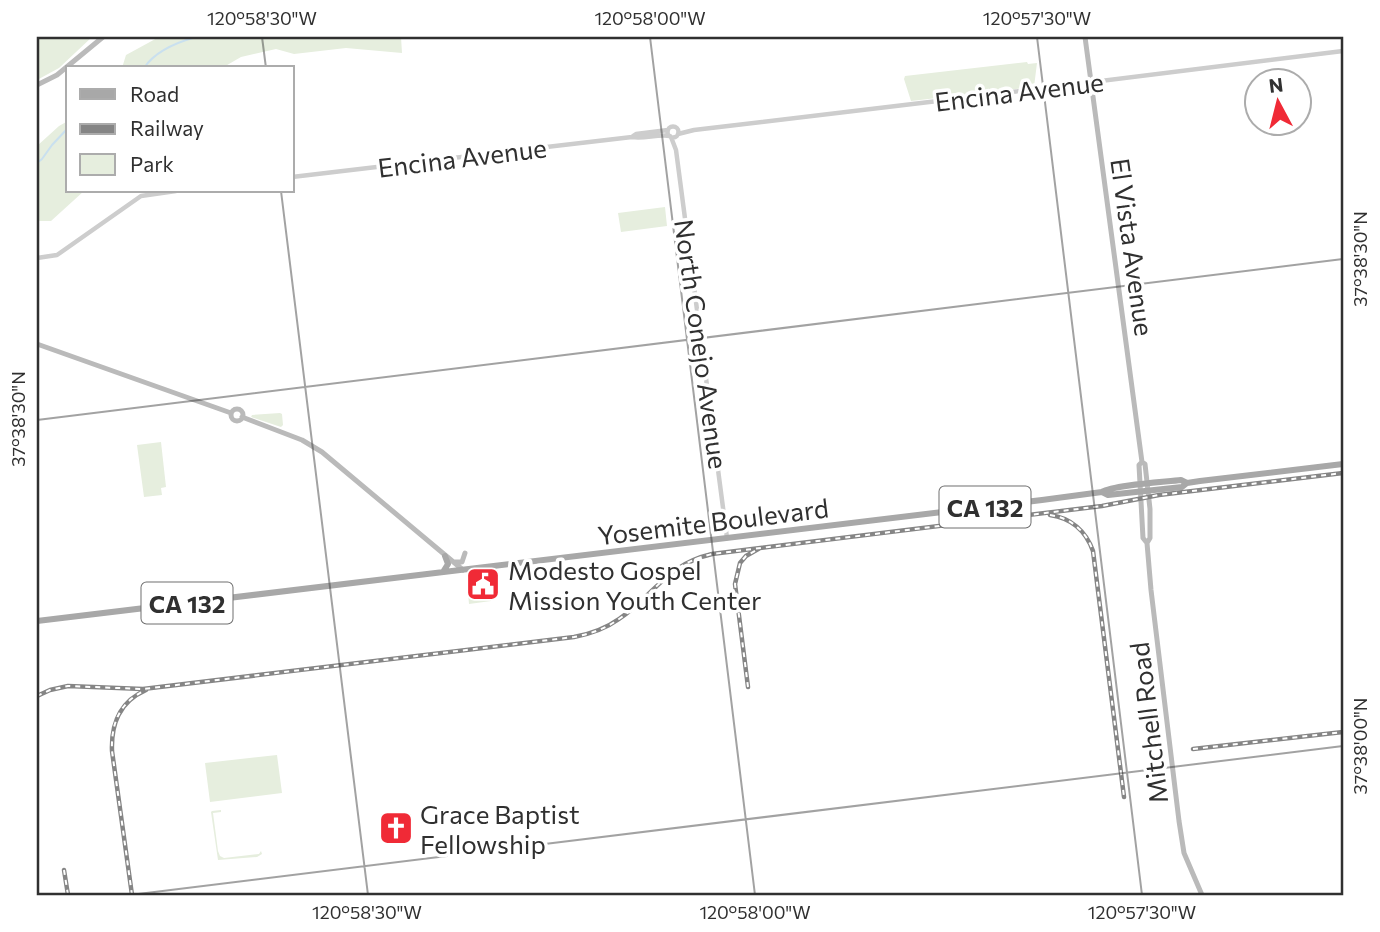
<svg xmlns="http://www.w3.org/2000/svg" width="1380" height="932" font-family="Commissioner,sans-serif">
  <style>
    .green { fill: #e6eede }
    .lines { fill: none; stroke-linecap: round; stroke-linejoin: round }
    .stream { stroke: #c9e0ef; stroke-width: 2 }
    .tertiary { stroke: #cdcdcd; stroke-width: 4.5 }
    .secondary { stroke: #bababa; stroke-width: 5 }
    .primary { stroke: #a8a8a8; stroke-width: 6 }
    .rail-casing { stroke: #858585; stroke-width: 4.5 }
    .rail { stroke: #fff; stroke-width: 2; stroke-dasharray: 5; stroke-linecap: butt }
    .ticks { fill: none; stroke: #303030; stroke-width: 2; stroke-opacity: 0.45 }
    .labels { text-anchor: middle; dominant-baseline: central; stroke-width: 7; stroke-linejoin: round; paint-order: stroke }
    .shield { fill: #fff; stroke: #6e6e6e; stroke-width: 2 }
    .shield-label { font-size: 24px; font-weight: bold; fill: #303030 }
    .street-label { font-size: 26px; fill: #303030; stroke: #fff }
    .poi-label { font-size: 26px; fill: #303030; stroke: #fff; text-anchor: start }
    .neatline { fill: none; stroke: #303030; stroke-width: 2.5 }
    .ticks-label { font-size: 18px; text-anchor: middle; fill: #303030 }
  </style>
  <rect width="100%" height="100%" fill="#fff"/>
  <path class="green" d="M 37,37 L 92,37 L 59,68 L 37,80 Z
    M 159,37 L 401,37 L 402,53 L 346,48 L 294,54 L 276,49 L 241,57 L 222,68 L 122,68 L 126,55 Z
    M 1027,62 L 1028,64 L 1037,63 L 1034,87 L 911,101 L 904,79 L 905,76 Z
    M 68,121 L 68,191 L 84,191 L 51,221 L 37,221 L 37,146 L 59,126 Z
    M 665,207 L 667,226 L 621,232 L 618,213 Z
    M 280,413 L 282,414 L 283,425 L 281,427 L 251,417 L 252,415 Z
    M 161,442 L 166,487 L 161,488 L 162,495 L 144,497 L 137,445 Z
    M 488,591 L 490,592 L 491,601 L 469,604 L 468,593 Z
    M 277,755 L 282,793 L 210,802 L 205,763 Z
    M 221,810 L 221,812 L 213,813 L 218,851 L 220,856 L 224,858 L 259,854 L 261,851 L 262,854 L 257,857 L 218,860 L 211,812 L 212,811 Z"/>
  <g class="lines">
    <path class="stream" d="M 144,68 C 155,51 178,42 196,37
      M 37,163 L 42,159 L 52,145 L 68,128"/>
    <path class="tertiary" d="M667.5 132a5.5 5.5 0 1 1 11 0a5.5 5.5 0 1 1-11 0Z
      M 678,134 L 694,130 L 988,95 L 1343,51
      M 633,136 L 636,134 L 668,130
      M 671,137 L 676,150 L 727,538
      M 292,177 L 632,137 C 645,139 657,134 670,136
      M 37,258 L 57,255 L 141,196 L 176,191"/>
    <path class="secondary" d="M 1085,37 L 1142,462 L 1145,464 L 1150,509 L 1150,538 L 1147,543 L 1151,590 L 1179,821 L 1184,853 L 1202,895
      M 37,85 L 57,75 L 103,37
      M 37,344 L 231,413
      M231 415a6 6 0 1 1 12 0a6 6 0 1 1-12 0Z
      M 242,417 L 302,440 L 322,452 L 463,570
      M 1142,462 L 1139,465 L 1143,538 L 1147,543
      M 454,562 L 462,562 L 465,553"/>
    <path class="primary" d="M 1102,492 L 1108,495 L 1182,487 L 1187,483 L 1200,481 L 1343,464
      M 443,572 L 448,564 L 445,556
      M 37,621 L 1042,500 L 1102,492 C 1113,485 1165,482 1181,480 L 1187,483"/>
    <g class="rail-casing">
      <path id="rail" d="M 1050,515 C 1071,518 1086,531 1093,551 L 1124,797
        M 748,687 L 735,584 L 740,563 L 746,556 L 760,548
        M 37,696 L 50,690 L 68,686 L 143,689 L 574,637 C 590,634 605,629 619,619 C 655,595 665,565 712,554 L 1102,506 L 1159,495 L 1343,473
        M 1193,749 L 1343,732
        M 64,870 L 68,895
        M 132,895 L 112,751 C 111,724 119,702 146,690"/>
    </g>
    <use href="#rail" class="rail"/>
  </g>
  <path class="ticks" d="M 262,37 L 266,68M 650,37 L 755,895M 1037,37 L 1142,895M 281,191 L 368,895M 37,420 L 1343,259M 130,895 L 1343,746"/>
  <defs>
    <g id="civic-square" transform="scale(1.75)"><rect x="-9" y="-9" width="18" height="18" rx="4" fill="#f02a36" stroke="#fff"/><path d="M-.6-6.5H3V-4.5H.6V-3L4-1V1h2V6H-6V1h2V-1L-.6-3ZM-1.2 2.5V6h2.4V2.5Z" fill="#fff"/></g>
    <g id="church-square" transform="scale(1.75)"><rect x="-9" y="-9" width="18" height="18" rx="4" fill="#f02a36" stroke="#fff"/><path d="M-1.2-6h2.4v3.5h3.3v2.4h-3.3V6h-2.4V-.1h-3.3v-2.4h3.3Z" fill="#fff"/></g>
  </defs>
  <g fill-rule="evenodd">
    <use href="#civic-square" x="483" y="584"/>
    <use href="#church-square" x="396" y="828"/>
  </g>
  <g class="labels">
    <g class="shield">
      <rect x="939.5" y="486.5" width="91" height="41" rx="5"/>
      <rect x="141.5" y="582.5" width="91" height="41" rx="5"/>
    </g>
    <g class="shield-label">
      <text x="985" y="507">CA 132</text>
      <text x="187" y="603">CA 132</text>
    </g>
    <g class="street-label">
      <text transform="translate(1019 91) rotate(-7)">Encina Avenue</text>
      <text transform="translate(462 157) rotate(-7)">Encina Avenue</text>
      <text transform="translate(1133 247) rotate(82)">El Vista Avenue</text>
      <text transform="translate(702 344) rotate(82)">North Conejo Avenue</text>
      <text transform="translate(713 521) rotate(-7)">Yosemite Boulevard</text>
      <text transform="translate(1148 723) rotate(-97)">Mitchell Road</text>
    </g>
    <g class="poi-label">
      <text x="508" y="569">Modesto Gospel<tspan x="508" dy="30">Mission Youth Center</tspan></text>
      <text x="420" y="813">Grace Baptist<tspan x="420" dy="30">Fellowship</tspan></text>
    </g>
  </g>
  <rect width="1380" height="932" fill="none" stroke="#ffffff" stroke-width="77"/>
  <rect x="66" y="66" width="228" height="126" fill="#ffffff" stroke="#acacac" stroke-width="2"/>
  <rect x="80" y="89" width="35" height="10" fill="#a8a8a8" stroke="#acacac" stroke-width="2"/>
  <text x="130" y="102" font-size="21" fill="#303030">Road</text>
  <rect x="80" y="124" width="35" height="10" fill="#858585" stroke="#acacac" stroke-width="2"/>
  <text x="130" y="136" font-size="21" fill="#303030">Railway</text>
  <rect x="80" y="154" width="35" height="21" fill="#e6eede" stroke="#acacac" stroke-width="2"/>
  <text x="130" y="172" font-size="21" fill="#303030">Park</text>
  <g transform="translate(1278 102) rotate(353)"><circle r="33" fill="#ffffff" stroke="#acacac" stroke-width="2"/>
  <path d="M0-5L12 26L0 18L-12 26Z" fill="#f02a36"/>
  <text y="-10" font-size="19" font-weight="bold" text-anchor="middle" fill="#303030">N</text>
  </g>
  <rect x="38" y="38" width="1304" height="856" class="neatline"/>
  <g class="ticks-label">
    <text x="262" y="25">120°58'30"W</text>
    <text x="650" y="25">120°58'00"W</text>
    <text x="1037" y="25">120°57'30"W</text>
    <text transform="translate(1361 259) rotate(-90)" y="6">37°38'30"N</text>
    <text transform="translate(19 419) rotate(-90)" y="6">37°38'30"N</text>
    <text transform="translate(1361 746) rotate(-90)" y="6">37°38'00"N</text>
    <text x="367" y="919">120°58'30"W</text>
    <text x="755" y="919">120°58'00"W</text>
    <text x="1142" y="919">120°57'30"W</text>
  </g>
</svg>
